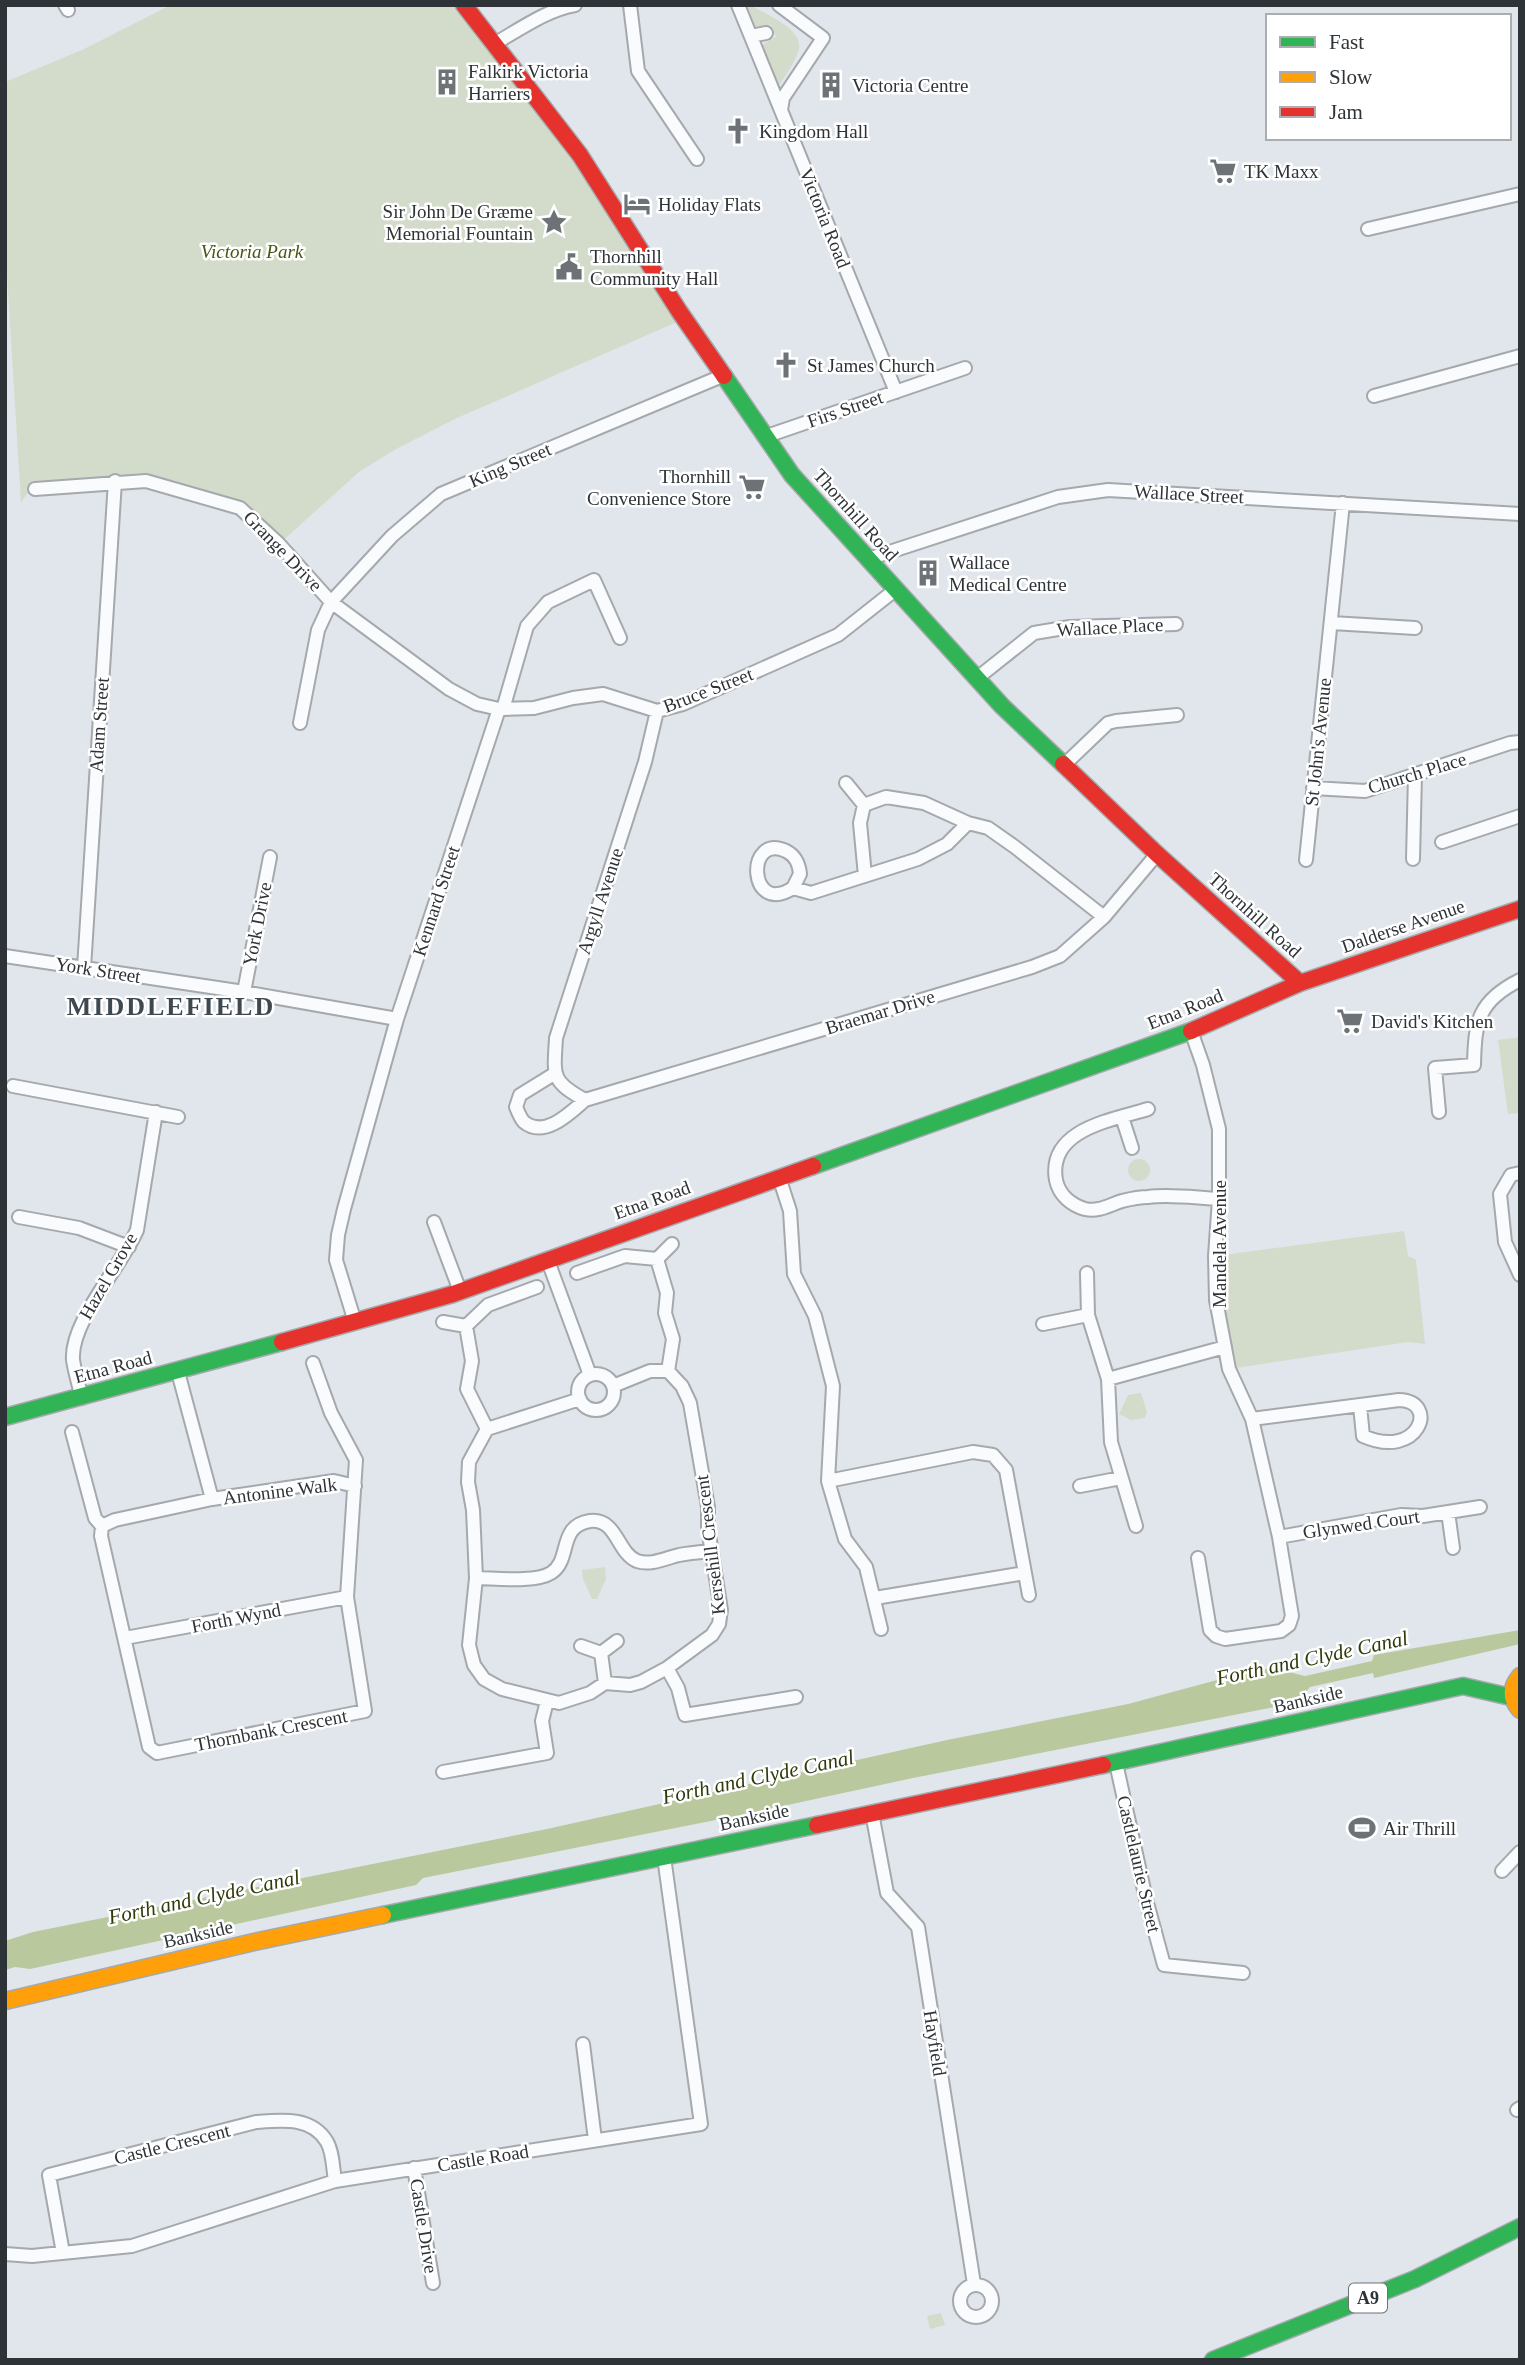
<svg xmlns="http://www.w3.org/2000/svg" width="1525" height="2365" font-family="'Times New Roman',serif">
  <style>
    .green { fill: #d3dcca }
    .water { fill: #bac89e }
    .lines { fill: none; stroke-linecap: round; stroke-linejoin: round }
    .street-casing { stroke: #a4a9ad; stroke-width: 16 }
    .fast-casing { stroke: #a4a9ad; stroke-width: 19 }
    .slow-casing { stroke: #a4a9ad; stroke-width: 19 }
    .jam-casing { stroke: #a4a9ad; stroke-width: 19 }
    .street { stroke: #fafbfc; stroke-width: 12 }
    .fast { stroke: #30b455; stroke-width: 16 }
    .slow { stroke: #ff9f0a; stroke-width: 16 }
    .jam { stroke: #e5322d; stroke-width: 16 }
    .labels { text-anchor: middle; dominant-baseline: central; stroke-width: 5; stroke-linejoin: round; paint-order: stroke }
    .shield { fill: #fff; stroke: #6d7073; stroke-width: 2 }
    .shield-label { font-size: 18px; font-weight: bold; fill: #2e3337 }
    .poi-label { font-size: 19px; fill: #2e3337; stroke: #fff; text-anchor: start }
    .street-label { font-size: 19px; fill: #2e3337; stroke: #fff }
    .park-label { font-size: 19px; font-style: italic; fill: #475610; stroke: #fff }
    .water-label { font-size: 21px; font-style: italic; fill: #2f3a0a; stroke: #fff }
    .district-label { font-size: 26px; font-weight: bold; letter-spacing: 2px; fill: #3e4851; stroke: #fff }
  </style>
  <rect width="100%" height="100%" fill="#e0e6ec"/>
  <path class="green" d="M 171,5 L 464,5 L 494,44 L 684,319 L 457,418 L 396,449 L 359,472 L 279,544 L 240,508 L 146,481 L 35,489 L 27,494 L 21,502 L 5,242 L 5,82 L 82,50 Z
    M 745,5 L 750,5 C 765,14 807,30 798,52 C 794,64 785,76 778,87 L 762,45 L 776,37 L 771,25 L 755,27 Z
    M 1520,1037 L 1520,1113 L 1508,1114 L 1498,1040 Z
    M1128 1170a11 11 0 1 1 22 0a11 11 0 1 1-22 0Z
    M 1404,1231 L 1408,1256 L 1416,1260 L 1425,1344 L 1408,1342 L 1229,1369 L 1215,1256 Z
    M 1141,1393 L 1147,1412 L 1145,1418 L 1131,1420 L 1119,1414 L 1128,1395 Z
    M 605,1567 L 606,1579 L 597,1599 L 592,1599 L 583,1579 L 582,1570 Z
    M 941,2313 L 945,2325 L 930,2329 L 927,2316 Z"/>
  <path class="water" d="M 1520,1630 L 1520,1644 L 1374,1678 L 1373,1673 L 1310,1687 L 1304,1694 L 1285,1705 L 913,1778 L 751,1813 L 423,1878 L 416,1885 L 30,1969 L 15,1967 L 5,1970 L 5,1941 L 33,1932 L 547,1829 L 947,1740 L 1128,1704 L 1243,1673 L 1272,1668 L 1305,1676 L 1372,1661 L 1374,1655 Z"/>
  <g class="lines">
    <g class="street-casing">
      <path id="street" d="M 65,5 L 68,10
        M 630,5 L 638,71 L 697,159
        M 738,5 L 896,392
        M 779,5 L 823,38 L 783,98 L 781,110
        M 751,36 L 766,33
        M 494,44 C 519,30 546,10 575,5
        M 1368,229 L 1520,194
        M 1374,396 L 1520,356
        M 764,437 L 965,368
        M 35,489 L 146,481 L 240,508 L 279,544 L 331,602 L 449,689 L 477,704 L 499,709
        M 868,559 L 1058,497 L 1108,490 L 1520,514
        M 1332,623 L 1415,628
        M 976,679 L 1034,633 L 1070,627 L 1176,624
        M 503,709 L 534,708 L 573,698 L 603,694 L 657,711 L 683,704 L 838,635 L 895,590
        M 657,711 L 645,762 L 556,1038 C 554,1075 550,1081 585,1100 L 1032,967 L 1060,956 L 1104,917 L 1157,854
        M 300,723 L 318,630 L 331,602 L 392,536 L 441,494 L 722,376
        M 1064,765 L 1108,723 L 1116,721 L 1177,715
        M 846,783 L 864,805
        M 1313,788 L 1365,791 L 1510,743 L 1520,742
        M 1442,842 L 1520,816
        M 1413,859 L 1415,775
        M 1306,860 L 1343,503
        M 865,876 L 860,823 L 864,805 L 886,797 L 924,803 L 968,823
        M 793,888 L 800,874 C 799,864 796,856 786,851 C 745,832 748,917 793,888 L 811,893 L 918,859 L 947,844 L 968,823 L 988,828 L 1015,847 L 1104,917
        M 5,956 L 244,992 L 397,1019
        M 84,968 L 115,481
        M 244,992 L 270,857
        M 1191,1031 L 1203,1065 L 1219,1129 L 1219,1199 L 1215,1256 L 1216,1300 L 1229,1369 L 1252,1419 L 1279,1537
        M 554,1074 L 520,1095 L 516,1107 C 518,1112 521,1119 524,1122 C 545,1139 571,1112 585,1100
        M 13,1086 L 178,1117
        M 1148,1109 C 1113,1120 1047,1129 1056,1180 C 1059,1195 1071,1205 1085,1209 C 1099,1212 1109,1205 1122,1201 C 1130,1199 1140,1197 1148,1197 C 1171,1194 1196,1198 1219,1199
        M 1439,1112 L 1435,1068 L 1474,1065 C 1475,1021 1478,1001 1520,980
        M 1122,1117 L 1132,1148
        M 1520,1173 L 1511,1175 L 1500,1194 L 1505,1242 L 1520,1275
        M 779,1177 L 790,1211 L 794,1274 L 815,1316 L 833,1386 L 828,1481 L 845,1539 L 866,1567 L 881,1629
        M 19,1217 L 79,1228 L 129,1247
        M 434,1222 L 460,1291
        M 657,1259 L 672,1244
        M 548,1261 L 590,1375
        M 577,1273 L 625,1256 L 657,1259 L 667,1293 L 665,1313 L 673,1339 L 668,1371
        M 1087,1273 L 1088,1315 L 1108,1379 L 1111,1442 L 1136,1526
        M 355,1322 L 336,1260 L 338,1235 L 344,1209 L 397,1019 L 499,709 L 503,709 L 527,626 L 548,602 L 594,580 L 620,638
        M 443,1322 L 466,1326
        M 1043,1324 L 1088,1315
        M 178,1372 L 212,1499 L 334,1481 L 355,1486
        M578 1392a18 18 0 1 1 36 0a18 18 0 1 1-36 0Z
        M 1108,1379 L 1225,1347
        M 82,1398 C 79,1386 75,1373 73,1360 C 70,1322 121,1267 137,1230 L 156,1112
        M 580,1399 L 487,1429 L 469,1462 L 468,1482 L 473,1510 L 476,1578 L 469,1645 L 474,1665 L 484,1679 L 502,1689 L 559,1703 L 590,1693 L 605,1683 L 630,1685 L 641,1682 L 667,1668 L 712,1635 L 719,1624 L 721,1610 L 708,1528 L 708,1507 L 690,1403 L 682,1386 L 668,1371 L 650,1371 L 613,1386
        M 1252,1419 L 1399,1400 C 1440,1401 1419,1461 1363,1436 L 1360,1406
        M 487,1429 L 467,1389 L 472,1361 L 466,1326 L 488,1305 L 537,1287
        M 72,1432 L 95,1518 L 102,1526
        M 828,1481 L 973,1452 L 993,1455 L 1006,1470 L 1029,1595
        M 1080,1486 L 1121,1478
        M 212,1499 L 115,1520 L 102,1526 L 101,1536 L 149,1747 L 157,1753 L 365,1711 L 347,1597 L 356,1460 L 331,1413 L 313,1363
        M 1448,1512 L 1453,1548
        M 1198,1558 L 1210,1630 L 1216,1636 L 1225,1639 L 1281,1631 L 1289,1625 L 1292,1616 L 1279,1537 L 1401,1515 L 1423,1516 L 1480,1507
        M 476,1578 C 494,1578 535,1583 551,1573 C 572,1560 557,1526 590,1521 C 617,1518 617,1553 637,1561 C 651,1566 666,1558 679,1555 C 690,1553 701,1552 711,1551
        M 875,1598 L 1025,1573
        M 125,1638 L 347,1597
        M 581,1646 L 601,1653 L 605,1683
        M 601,1653 L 617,1641
        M 667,1668 L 678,1688 L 685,1715 L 796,1697
        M 1116,1763 L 1146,1899 L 1164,1965 L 1243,1973
        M 443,1772 L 547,1753 L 542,1721 L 547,1701
        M 872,1813 L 887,1893 L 918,1927 L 974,2284
        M 1502,1871 L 1520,1852
        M 583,2044 L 595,2140
        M 1517,2110 L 1520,2108
        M 414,2168 L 433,2283
        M 63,2253 L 49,2175 L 256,2122 C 281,2120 312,2116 327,2142 C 333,2152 333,2169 335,2181
        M 5,2254 L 32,2256 L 132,2246 L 335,2181 L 701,2124 L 664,1857
        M960 2301a16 16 0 1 1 32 0a16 16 0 1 1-32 0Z"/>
    </g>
    <g class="fast-casing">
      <path id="fast" d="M 724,376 L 792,475 L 1002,706 L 1063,764
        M 813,1166 L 1191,1031
        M 5,1417 L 282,1342
        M 1103,1765 L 1463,1686 L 1511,1697
        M 383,1915 L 817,1825
        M 1213,2360 L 1415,2279 L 1520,2227"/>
    </g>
    <g class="slow-casing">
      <path id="slow" d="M 1520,1676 C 1510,1688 1510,1698 1520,1710
        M 5,2001 L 254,1942 L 383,1915"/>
    </g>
    <g class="jam-casing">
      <path id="jam" d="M 464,5 L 580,155 L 679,311 L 724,376
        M 1063,764 L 1157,854 L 1300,983
        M 1191,1031 L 1300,983 L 1520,909
        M 282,1342 L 453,1294 L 813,1166
        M 817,1825 L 1103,1765"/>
    </g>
    <use href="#street" class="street"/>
    <use href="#fast" class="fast"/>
    <use href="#slow" class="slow"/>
    <use href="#jam" class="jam"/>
  </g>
  <defs>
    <g id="building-bare" transform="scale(2.1)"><path d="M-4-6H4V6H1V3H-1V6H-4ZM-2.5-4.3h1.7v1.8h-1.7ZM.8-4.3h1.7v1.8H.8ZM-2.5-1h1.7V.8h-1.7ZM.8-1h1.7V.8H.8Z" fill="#6c7276" stroke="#fff" stroke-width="2.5" paint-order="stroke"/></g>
    <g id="church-bare" transform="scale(2.1)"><path d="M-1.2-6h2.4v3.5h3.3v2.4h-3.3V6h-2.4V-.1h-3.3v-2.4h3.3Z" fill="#6c7276" stroke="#fff" stroke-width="2.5" paint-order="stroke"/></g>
    <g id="supermarket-bare" transform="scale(2.1)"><path d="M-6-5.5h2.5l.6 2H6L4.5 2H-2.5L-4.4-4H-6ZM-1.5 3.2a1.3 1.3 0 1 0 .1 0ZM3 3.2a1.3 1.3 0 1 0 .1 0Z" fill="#6c7276" stroke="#fff" stroke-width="2.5" paint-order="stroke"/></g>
    <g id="hotel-bare" transform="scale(2.1)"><path d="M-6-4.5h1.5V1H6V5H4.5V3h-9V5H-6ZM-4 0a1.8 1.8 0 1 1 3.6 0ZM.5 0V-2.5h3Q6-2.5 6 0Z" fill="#6c7276" stroke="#fff" stroke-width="2.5" paint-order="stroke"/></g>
    <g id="sight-bare" transform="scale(2.1)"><path d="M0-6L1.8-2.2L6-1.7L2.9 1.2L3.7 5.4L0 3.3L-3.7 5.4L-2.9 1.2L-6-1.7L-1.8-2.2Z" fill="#6c7276" stroke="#fff" stroke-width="2.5" paint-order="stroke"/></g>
    <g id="civic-bare" transform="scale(2.1)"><path d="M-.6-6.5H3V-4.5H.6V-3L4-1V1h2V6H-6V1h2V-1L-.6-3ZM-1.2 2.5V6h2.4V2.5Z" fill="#6c7276" stroke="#fff" stroke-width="2.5" paint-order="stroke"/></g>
    <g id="stadium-bare" transform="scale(2.1)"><path d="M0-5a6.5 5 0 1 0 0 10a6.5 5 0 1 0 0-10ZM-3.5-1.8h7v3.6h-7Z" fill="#6c7276" stroke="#fff" stroke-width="2.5" paint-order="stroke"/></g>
  </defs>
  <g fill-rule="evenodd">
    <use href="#building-bare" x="447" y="82"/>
    <use href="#building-bare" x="831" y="85"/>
    <use href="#church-bare" x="738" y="131"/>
    <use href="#supermarket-bare" x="1223" y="171"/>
    <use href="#hotel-bare" x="637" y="204"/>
    <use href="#sight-bare" x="554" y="222"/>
    <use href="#civic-bare" x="569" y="267"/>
    <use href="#church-bare" x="786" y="365"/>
    <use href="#supermarket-bare" x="752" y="487"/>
    <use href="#building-bare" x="928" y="573"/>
    <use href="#supermarket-bare" x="1350" y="1021"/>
    <use href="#stadium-bare" x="1362" y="1828"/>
  </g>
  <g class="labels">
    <rect class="shield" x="1349" y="2283.5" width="38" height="29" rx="5"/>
    <g class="shield-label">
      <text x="1368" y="2298">A9</text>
    </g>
    <g class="poi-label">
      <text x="468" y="71">Falkirk Victoria<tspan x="468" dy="22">Harriers</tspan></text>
      <text x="852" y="85">Victoria Centre</text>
      <text x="759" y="131">Kingdom Hall</text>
      <text x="1244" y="171">TK Maxx</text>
      <text x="658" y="204">Holiday Flats</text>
      <text x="533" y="211" text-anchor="end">Sir John De Græme<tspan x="533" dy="22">Memorial Fountain</tspan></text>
      <text x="590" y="256">Thornhill<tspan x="590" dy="22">Community Hall</tspan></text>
      <text x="807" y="365">St James Church</text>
      <text x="731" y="476" text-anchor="end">Thornhill<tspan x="731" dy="22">Convenience Store</tspan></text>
      <text x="949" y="562">Wallace<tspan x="949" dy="22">Medical Centre</tspan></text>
      <text x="1371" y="1021">David's Kitchen</text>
      <text x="1383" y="1828">Air Thrill</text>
    </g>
    <g class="street-label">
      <text transform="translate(825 218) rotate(68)">Victoria Road</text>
      <text transform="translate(845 409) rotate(-19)">Firs Street</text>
      <text transform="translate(510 465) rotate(-23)">King Street</text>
      <text transform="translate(1189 494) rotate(3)">Wallace Street</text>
      <text transform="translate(856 515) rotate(48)">Thornhill Road</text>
      <text transform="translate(283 551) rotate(46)">Grange Drive</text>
      <text transform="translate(1110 627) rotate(-3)">Wallace Place</text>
      <text transform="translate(708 690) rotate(-21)">Bruce Street</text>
      <text transform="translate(99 725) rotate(-86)">Adam Street</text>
      <text transform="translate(1318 742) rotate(-84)">St John's Avenue</text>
      <text transform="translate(1417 773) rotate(-17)">Church Place</text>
      <text transform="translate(436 901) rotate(-72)">Kennard Street</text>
      <text transform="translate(600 901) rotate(-72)">Argyll Avenue</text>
      <text transform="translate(1255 915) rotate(42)">Thornhill Road</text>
      <text transform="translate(257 924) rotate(-79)">York Drive</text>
      <text transform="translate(1403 926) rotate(-19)">Dalderse Avenue</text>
      <text transform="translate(98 970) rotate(9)">York Street</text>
      <text transform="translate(1185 1009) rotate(-22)">Etna Road</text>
      <text transform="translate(880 1012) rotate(-17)">Braemar Drive</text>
      <text transform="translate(652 1200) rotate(-20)">Etna Road</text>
      <text transform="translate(1219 1244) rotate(-90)">Mandela Avenue</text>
      <text transform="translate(108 1276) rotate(-60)">Hazel Grove</text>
      <text transform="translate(113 1367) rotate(-15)">Etna Road</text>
      <text transform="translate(280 1491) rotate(-7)">Antonine Walk</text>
      <text transform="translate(1361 1524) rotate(-8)">Glynwed Court</text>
      <text transform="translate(710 1545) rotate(-97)">Kersehill Crescent</text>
      <text transform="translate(236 1618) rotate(-11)">Forth Wynd</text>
      <text transform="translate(1308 1699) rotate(-13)">Bankside</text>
      <text transform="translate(271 1730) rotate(-11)">Thornbank Crescent</text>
      <text transform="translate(754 1817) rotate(-12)">Bankside</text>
      <text transform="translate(1139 1864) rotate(77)">Castlelaurie Street</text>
      <text transform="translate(198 1934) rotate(-13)">Bankside</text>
      <text transform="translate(935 2043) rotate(81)">Hayfield</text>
      <text transform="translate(172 2144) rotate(-14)">Castle Crescent</text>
      <text transform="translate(483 2158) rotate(-9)">Castle Road</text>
      <text transform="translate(424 2226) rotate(81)">Castle Drive</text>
    </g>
    <g class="park-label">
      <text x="252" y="251">Victoria Park</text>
    </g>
    <g class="water-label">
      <text transform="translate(1312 1658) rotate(-12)">Forth and Clyde Canal</text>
      <text transform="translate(758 1777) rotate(-12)">Forth and Clyde Canal</text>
      <text transform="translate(204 1897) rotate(-12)">Forth and Clyde Canal</text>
    </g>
    <g class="district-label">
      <text x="171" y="1006">MIDDLEFIELD</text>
    </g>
  </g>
  <rect width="1525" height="2365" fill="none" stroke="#2e3337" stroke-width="14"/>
  <rect x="1266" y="14" width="245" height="126" fill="#ffffff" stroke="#abadaf" stroke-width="2"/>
  <rect x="1280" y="37" width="35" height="10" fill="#30b455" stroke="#abadaf" stroke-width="2"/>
  <text x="1329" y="49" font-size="21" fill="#2e3337">Fast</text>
  <rect x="1280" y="72" width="35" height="10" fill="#ff9f0a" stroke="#abadaf" stroke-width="2"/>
  <text x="1329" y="84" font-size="21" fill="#2e3337">Slow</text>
  <rect x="1280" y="107" width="35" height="10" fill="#e5322d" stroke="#abadaf" stroke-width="2"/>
  <text x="1329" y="119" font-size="21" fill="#2e3337">Jam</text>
</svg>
